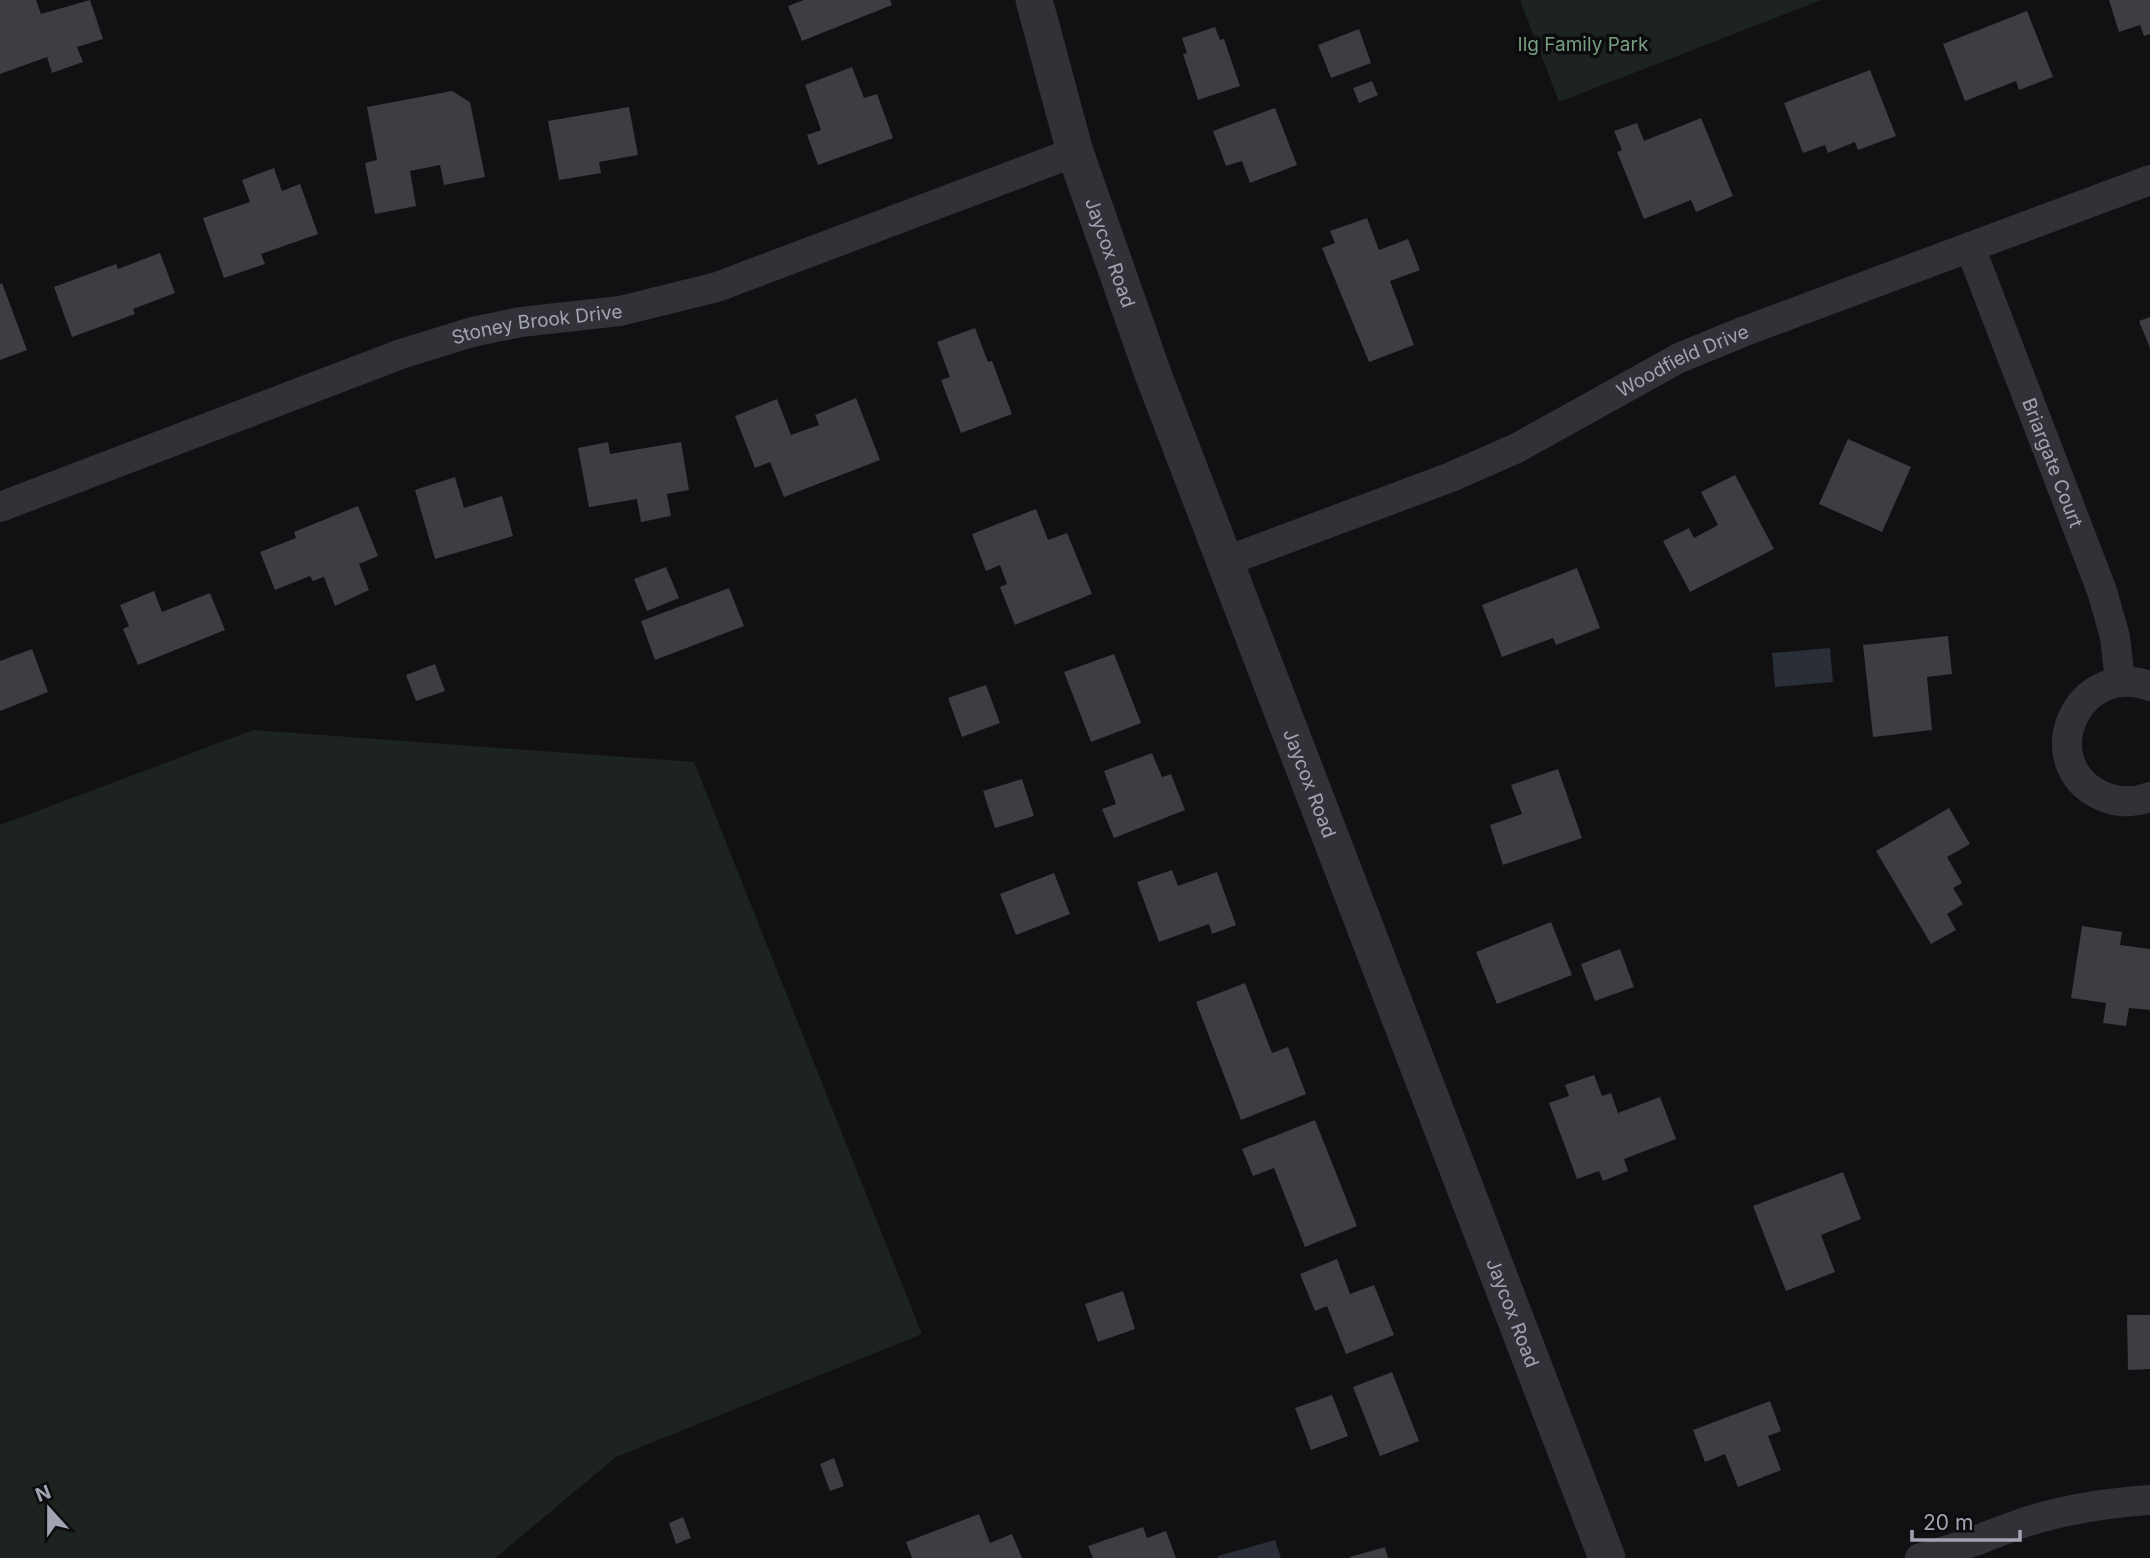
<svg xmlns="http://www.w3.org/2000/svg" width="2150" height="1558" font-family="Inter,sans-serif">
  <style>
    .green { fill: #1d241f }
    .water { fill: #292e37 }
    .building { fill: #3d3d42 }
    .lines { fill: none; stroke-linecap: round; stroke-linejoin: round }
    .minor { stroke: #313137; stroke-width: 30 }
    .tertiary { stroke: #313137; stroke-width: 37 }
    .labels { text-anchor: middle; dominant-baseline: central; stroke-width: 7; stroke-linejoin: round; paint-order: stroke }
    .park-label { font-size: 19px; fill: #789e81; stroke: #0c0b0d }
    .street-label { font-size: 19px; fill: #a2a4b3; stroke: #0c0b0d }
  </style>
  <rect width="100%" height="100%" fill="#111012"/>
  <path class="green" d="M 1520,0 L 1821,0 L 1559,102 Z
    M 253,730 L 694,762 L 922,1334 L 616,1457 L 495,1558 L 0,1558 L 0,825 Z"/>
  <path class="water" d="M 1830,648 L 1833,682 L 1775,687 L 1772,653 Z
    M 1275,1540 L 1281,1558 L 1218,1558 L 1218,1556 Z"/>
  <path class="building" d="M 0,0 L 36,0 L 41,14 L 90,0 L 103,39 L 77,47 L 83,62 L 52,73 L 47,57 L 0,74 Z
    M 804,0 L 890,0 L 892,5 L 802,41 L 788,6 Z
    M 2109,0 L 2150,0 L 2150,34 L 2144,36 L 2140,25 L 2119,32 Z
    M 2027,11 L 2053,77 L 2019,90 L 2016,81 L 1965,101 L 1943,44 Z
    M 1215,27 L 1220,40 L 1224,39 L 1240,86 L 1198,100 L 1183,54 L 1187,53 L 1182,38 Z
    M 1359,29 L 1371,63 L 1331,78 L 1318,45 Z
    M 852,67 L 864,98 L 877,94 L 893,138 L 818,165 L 807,135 L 821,130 L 805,85 Z
    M 1870,70 L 1896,136 L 1858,150 L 1855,142 L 1828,153 L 1825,145 L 1803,153 L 1784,103 Z
    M 1372,81 L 1378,95 L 1359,103 L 1353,88 Z
    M 452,91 L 470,102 L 485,177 L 444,185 L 440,165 L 410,171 L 416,206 L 375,214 L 365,163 L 377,160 L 367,107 Z
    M 629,107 L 638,155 L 599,162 L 601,173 L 559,180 L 548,121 Z
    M 1275,108 L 1297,165 L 1250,183 L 1242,161 L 1226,166 L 1213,131 Z
    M 1701,118 L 1733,196 L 1696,212 L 1691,200 L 1644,219 L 1617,152 L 1622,150 L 1614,131 L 1637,123 L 1644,141 Z
    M 274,168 L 282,191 L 300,184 L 318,234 L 261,254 L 265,264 L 224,278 L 203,218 L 250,202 L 242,180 Z
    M 1367,218 L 1379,250 L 1408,239 L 1420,270 L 1390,281 L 1414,345 L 1369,362 L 1322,248 L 1335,243 L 1330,231 Z
    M 160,253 L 175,293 L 133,309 L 135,314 L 72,337 L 54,287 L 116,264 L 118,269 Z
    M 2,283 L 27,350 L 0,360 L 0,284 Z
    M 2150,317 L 2150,348 L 2139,321 Z
    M 975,328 L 988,362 L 992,361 L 1012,414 L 961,433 L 941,380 L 950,377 L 937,342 Z
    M 856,398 L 880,460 L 784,497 L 770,462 L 755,468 L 735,416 L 777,399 L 791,435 L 819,425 L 815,415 Z
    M 1848,439 L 1911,467 L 1882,532 L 1819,504 Z
    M 608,442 L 610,454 L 681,442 L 689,490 L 667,494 L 671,516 L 641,522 L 637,499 L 589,507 L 578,448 Z
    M 1735,475 L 1774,549 L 1690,592 L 1663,541 L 1689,528 L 1694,538 L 1718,525 L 1701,492 Z
    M 455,477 L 464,508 L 502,496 L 513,536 L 435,559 L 415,490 Z
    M 358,506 L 378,556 L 359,564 L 369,590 L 335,606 L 324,577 L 313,581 L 310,576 L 275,590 L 260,552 L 296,538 L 294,532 Z
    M 1036,509 L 1048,540 L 1067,533 L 1092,594 L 1015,625 L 1000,587 L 1007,584 L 1000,565 L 986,571 L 972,534 Z
    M 666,567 L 679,598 L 647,611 L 634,579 Z
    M 1577,568 L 1600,628 L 1556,645 L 1553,638 L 1502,657 L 1482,605 Z
    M 729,588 L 744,626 L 655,660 L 641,621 Z
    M 154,591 L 162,612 L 210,593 L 225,630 L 138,665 L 123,629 L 129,626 L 120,605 Z
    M 1948,636 L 1952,674 L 1927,677 L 1932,730 L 1873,737 L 1863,645 Z
    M 32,649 L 48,692 L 0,711 L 0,661 Z
    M 1114,654 L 1141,723 L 1091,742 L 1064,672 Z
    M 435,664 L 445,691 L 416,701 L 406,675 Z
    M 986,685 L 1000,723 L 962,737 L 948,698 Z
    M 1152,753 L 1162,777 L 1171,774 L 1185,810 L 1114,838 L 1102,809 L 1116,804 L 1104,771 Z
    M 1558,769 L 1582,838 L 1503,865 L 1490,825 L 1522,814 L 1511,785 Z
    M 1022,779 L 1034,816 L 995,828 L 983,791 Z
    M 1949,808 L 1970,844 L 1947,857 L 1962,883 L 1953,888 L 1963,904 L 1947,914 L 1956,930 L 1931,944 L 1876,851 Z
    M 1172,870 L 1178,886 L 1217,872 L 1236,925 L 1212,934 L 1209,924 L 1159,942 L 1137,882 Z
    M 1054,873 L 1070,914 L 1016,935 L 1000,894 Z
    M 1551,922 L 1572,975 L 1497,1004 L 1476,952 Z
    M 2082,926 L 2122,932 L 2120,945 L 2150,949 L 2150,1010 L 2129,1008 L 2126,1026 L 2103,1023 L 2106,1003 L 2071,998 Z
    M 1620,949 L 1634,987 L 1595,1001 L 1581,964 Z
    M 1245,983 L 1272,1053 L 1288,1047 L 1306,1094 L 1241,1120 L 1196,1002 Z
    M 1594,1075 L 1602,1096 L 1611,1093 L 1618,1113 L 1660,1097 L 1676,1139 L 1624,1159 L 1628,1171 L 1603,1181 L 1599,1171 L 1577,1179 L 1549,1103 L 1569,1096 L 1565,1085 Z
    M 1315,1120 L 1357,1226 L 1305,1247 L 1274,1168 L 1253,1176 L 1242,1149 Z
    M 1843,1172 L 1861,1219 L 1821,1235 L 1835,1272 L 1786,1291 L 1753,1206 Z
    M 1337,1259 L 1350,1294 L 1374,1285 L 1394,1335 L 1346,1354 L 1327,1306 L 1315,1311 L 1300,1274 Z
    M 1123,1291 L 1135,1329 L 1098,1342 L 1085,1304 Z
    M 2127,1315 L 2150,1315 L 2150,1369 L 2128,1370 Z
    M 1392,1372 L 1419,1441 L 1380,1456 L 1353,1387 Z
    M 1332,1395 L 1348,1436 L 1311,1450 L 1295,1408 Z
    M 1770,1401 L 1781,1431 L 1768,1436 L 1781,1470 L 1738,1487 L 1725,1454 L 1705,1462 L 1693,1430 Z
    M 834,1458 L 844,1486 L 830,1491 L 820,1464 Z
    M 979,1514 L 990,1543 L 1012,1534 L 1022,1558 L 912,1558 L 906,1542 Z
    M 683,1517 L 691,1538 L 676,1544 L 669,1523 Z
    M 1143,1527 L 1147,1538 L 1166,1531 L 1176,1558 L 1093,1558 L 1088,1546 Z
    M 1385,1547 L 1388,1558 L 1350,1558 L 1350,1557 Z"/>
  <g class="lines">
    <g class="minor">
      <path id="s1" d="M 1970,247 L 2102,591 L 2115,637 L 2120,681"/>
      <path id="s2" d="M 0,507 L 401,354 L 472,332 L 521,322 L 620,311 L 717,287 L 1075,152"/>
      <path id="s3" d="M 1224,562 L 1451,477 L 1517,448 L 1679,358 L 1745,331 L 2150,180"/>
      <path d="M 2150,686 C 2075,660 2033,765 2102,796 C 2118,803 2134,803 2150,797"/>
      <path d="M 1920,1558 C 1955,1550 1984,1537 2017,1525 C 2059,1510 2106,1503 2150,1500"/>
    </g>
    <path class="tertiary" id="s4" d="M 1034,0 L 1075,152 L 1153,374 L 1607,1558"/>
  </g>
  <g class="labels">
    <g class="park-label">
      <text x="1583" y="44">Ilg Family Park</text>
    </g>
    <g class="street-label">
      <text stroke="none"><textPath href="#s4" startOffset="264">Jaycox Road</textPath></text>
      <text stroke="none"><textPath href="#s2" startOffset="569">Stoney Brook Drive</textPath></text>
      <text stroke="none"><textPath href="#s3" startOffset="502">Woodfield Drive</textPath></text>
      <text stroke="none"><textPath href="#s1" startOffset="231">Briargate Court</textPath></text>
      <text stroke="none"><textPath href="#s4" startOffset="831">Jaycox Road</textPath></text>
      <text stroke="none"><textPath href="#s4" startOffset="1398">Jaycox Road</textPath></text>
    </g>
  </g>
  <g transform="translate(49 1509) rotate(339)" stroke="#0c0b0d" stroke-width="5" paint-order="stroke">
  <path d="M0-5L12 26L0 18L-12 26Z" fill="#a2a4b3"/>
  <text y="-10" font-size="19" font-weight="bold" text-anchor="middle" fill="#a2a4b3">N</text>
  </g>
  <path d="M1912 1530v10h108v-10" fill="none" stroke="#a2a4b3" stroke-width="3.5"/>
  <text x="1923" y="1530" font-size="21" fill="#a2a4b3" stroke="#0c0b0d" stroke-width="5" paint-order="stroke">20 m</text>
</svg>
